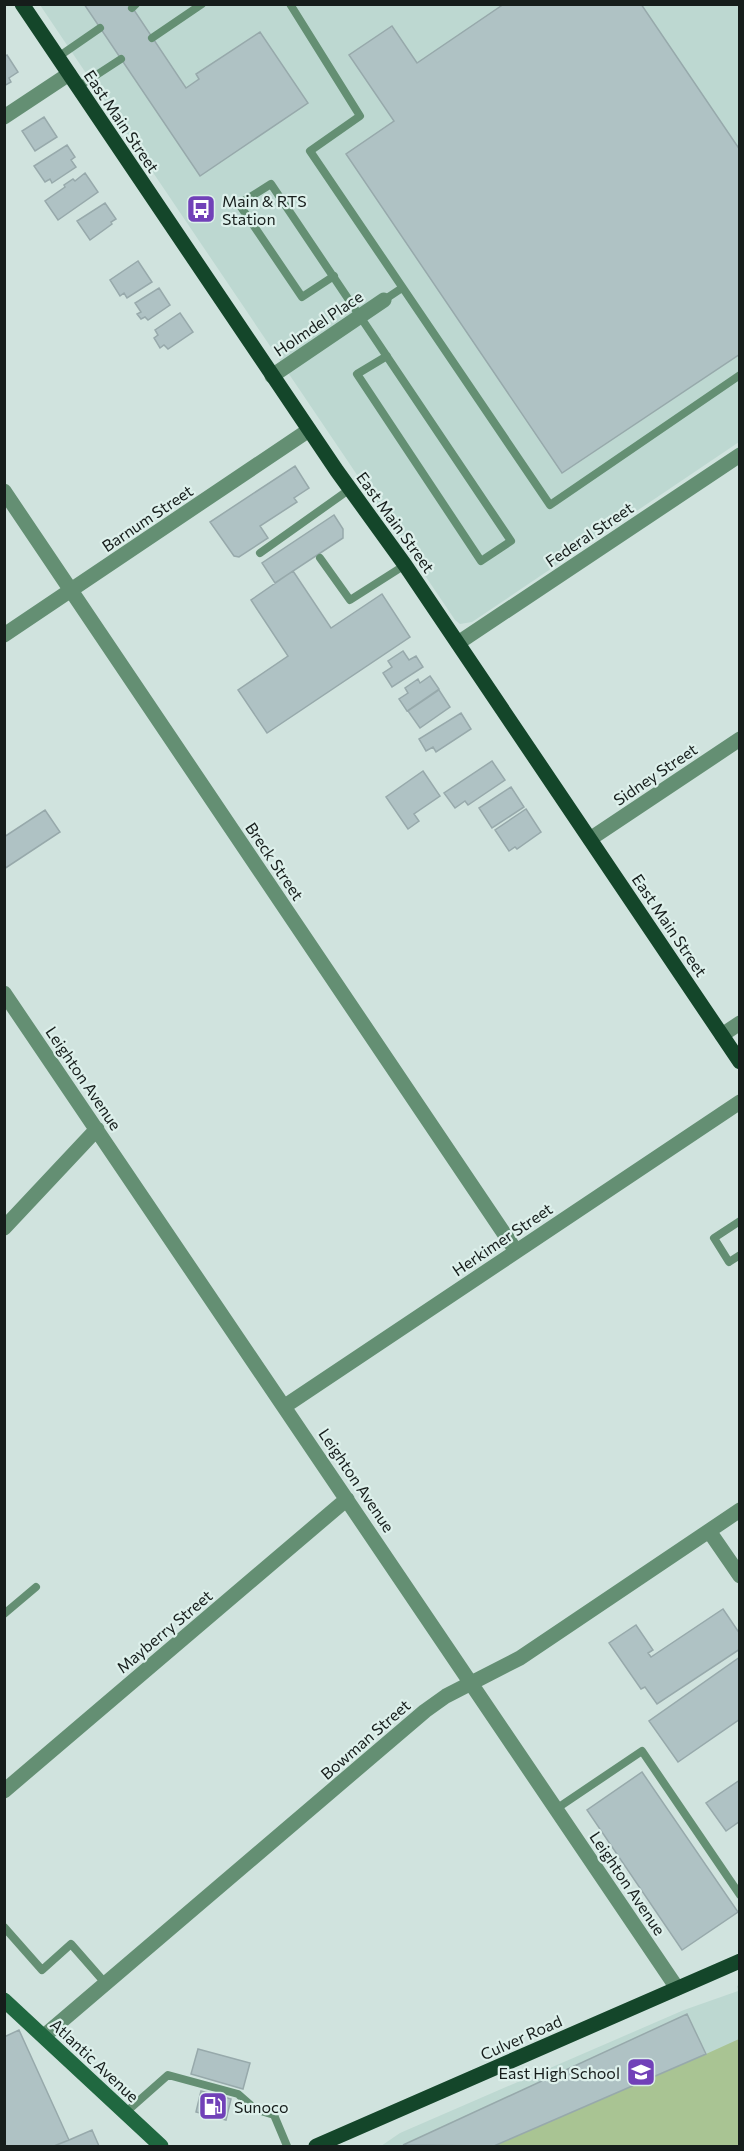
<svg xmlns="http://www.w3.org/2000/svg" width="744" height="2151" font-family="Commissioner,sans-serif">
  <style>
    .built { fill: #bdd8d1 }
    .green { fill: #a9c493 }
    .building { fill: #afc2c4; stroke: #97a9ab; stroke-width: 1.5 }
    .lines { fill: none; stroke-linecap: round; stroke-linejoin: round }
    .service { stroke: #648f73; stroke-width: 8 }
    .minor { stroke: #648f73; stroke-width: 15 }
    .secondary { stroke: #206840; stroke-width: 15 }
    .primary { stroke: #14462a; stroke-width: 15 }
    .labels { text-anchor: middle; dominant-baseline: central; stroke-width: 4.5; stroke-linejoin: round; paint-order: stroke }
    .street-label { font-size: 16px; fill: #161d1b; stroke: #ddf0eb }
    .poi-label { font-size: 16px; fill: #161d1b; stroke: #ddf0eb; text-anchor: start }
  </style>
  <rect width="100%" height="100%" fill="#d0e3de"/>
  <path class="built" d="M 40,5 L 739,5 L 739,442 L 472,622 L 460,624 L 455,620 Z
    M 739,1985 L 739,2146 L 381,2146 L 400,2133 L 684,2010 L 738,1991 L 737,1986 Z"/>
  <path class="green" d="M 739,2039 L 739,2146 L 494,2146 L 706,2054 Z"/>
  <path class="building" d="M 84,4 L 130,4 L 186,88 L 199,79 L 196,74 L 260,32 L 308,103 L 200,176 Z
    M 504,4 L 641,4 L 740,150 L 740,354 L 562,473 L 346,154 L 394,121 L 349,55 L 392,26 L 417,63 Z
    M 7,55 L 18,72 L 9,78 L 11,82 L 4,86 L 4,57 Z
    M 44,117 L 57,137 L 35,151 L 22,131 Z
    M 67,145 L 75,157 L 71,160 L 76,167 L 52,183 L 50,179 L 45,182 L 34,166 Z
    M 85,173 L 98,192 L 58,220 L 45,201 L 65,187 L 64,185 L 73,179 L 75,181 Z
    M 105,203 L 116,219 L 111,222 L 112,224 L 90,240 L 77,221 Z
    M 138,261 L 152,282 L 127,298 L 124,293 L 120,296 L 110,280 Z
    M 159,288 L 170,305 L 148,320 L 145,317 L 141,319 L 137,314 L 141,312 L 135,303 Z
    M 180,313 L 193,332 L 168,349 L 164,345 L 160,348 L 154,338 L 158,335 L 155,330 Z
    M 295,466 L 309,488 L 294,498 L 297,502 L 260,526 L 268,538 L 239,557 L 234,556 L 210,522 Z
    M 334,515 L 343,529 L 343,538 L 275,583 L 262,563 Z
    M 293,571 L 331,628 L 382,594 L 410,637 L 267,733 L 238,690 L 288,656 L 251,600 Z
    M 403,651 L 409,660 L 416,656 L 423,667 L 392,687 L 383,673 L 392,667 L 388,661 Z
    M 430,676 L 439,689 L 407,711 L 399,699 L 408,693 L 405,688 L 418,679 L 420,683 Z
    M 439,690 L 450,707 L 420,728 L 408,711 Z
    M 461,713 L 471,729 L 436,752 L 433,747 L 426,751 L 419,739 Z
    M 492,761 L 505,780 L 468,805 L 465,801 L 455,808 L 444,793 Z
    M 423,771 L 440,796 L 414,814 L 419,821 L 408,829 L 386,797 Z
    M 511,787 L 524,807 L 492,828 L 479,808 Z
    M 526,809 L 541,832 L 517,849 L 515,847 L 509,851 L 495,830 Z
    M 45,810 L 60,832 L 4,869 L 4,837 Z
    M 723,1609 L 740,1634 L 740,1649 L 657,1704 L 645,1687 L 641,1689 L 609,1643 L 636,1625 L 653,1650 L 648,1653 L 651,1657 Z
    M 740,1657 L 740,1719 L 678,1762 L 649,1721 Z
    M 642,1772 L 738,1912 L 682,1950 L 587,1810 Z
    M 740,1780 L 740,1821 L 726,1831 L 706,1803 Z
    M 687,2014 L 706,2054 L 494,2146 L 403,2145 Z
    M 19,2030 L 69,2140 L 54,2146 L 4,2146 L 4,2037 Z
    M 198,2049 L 250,2063 L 243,2089 L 191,2074 Z
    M 201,2091 L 231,2099 L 226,2120 L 196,2112 Z
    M 92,2130 L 99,2146 L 54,2146 L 69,2140 Z"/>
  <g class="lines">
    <path class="service" d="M 290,4 L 360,116 L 310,151 L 550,505 L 740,375
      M 132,8 L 136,4
      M 152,38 L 202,4
      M 58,57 L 100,28
      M 78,87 L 121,59
      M 334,276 L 302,297 L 239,204 L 271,184 C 351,303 431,422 511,541 L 481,561 L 357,374 L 387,356
      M 384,300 L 402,288
      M 260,553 L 350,489
      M 320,558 L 350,600 L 405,565
      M 740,1221 L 714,1238 L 729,1262 L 740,1255
      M 4,1614 L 36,1587
      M 556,1809 L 642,1751 L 740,1895
      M 4,1927 L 42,1970 L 71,1944 L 106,1984
      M 125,2113 L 168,2075 L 238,2094 L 255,2109 L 274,2115 L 287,2146"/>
    <path class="minor" d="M 4,117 L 69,74
      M 272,376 L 384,300
      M 4,491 L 516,1251
      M 4,635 L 309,430
      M 458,643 L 740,455
      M 590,839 L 740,739
      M 4,993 L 677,1988
      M 722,1035 L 740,1023
      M 4,1228 L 97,1129
      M 285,1406 L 740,1102
      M 709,1531 L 740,1576
      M 4,1791 L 347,1499
      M 44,2036 L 425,1711 L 446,1696 L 520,1658 L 740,1510"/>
    <path class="secondary" d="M 4,2000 L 161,2146"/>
    <path class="primary" d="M 22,4 L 337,471 L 405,565 L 740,1062
      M 316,2146 L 740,1961"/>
  </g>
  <defs>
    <g id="bus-square" transform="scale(1.5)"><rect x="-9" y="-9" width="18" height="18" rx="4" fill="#7141b8" stroke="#ddf0eb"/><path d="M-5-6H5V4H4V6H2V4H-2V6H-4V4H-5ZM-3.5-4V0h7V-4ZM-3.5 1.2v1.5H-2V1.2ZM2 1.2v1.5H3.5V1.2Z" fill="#fff"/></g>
    <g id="school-square" transform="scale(1.5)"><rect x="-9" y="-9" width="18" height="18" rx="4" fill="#7141b8" stroke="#ddf0eb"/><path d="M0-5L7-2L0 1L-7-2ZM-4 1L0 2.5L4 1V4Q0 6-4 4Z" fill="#fff"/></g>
    <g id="fuel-square" transform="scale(1.5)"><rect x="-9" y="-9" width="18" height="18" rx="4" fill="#7141b8" stroke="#ddf0eb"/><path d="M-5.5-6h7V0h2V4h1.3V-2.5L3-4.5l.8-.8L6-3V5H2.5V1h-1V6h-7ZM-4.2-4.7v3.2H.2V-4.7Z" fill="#fff"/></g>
  </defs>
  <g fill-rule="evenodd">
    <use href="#bus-square" x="201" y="209"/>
    <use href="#school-square" x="641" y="2072"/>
    <use href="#fuel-square" x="213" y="2106"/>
  </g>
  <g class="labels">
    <g class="street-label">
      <text transform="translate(122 121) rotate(56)">East Main Street</text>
      <text transform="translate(318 323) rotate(-34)">Holmdel Place</text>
      <text transform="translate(147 518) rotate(-34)">Barnum Street</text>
      <text transform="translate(396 522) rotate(54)">East Main Street</text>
      <text transform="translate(589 534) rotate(-34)">Federal Street</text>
      <text transform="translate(655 774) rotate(-34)">Sidney Street</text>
      <text transform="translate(275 861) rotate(56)">Breck Street</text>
      <text transform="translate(670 925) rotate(56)">East Main Street</text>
      <text transform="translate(84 1078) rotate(56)">Leighton Avenue</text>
      <text transform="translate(502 1239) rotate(-34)">Herkimer Street</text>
      <text transform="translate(357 1480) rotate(56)">Leighton Avenue</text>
      <text transform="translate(164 1631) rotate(-40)">Mayberry Street</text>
      <text transform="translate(365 1739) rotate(-41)">Bowman Street</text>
      <text transform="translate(628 1883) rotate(56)">Leighton Avenue</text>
      <text transform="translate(521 2037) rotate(-24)">Culver Road</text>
      <text transform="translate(95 2060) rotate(43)">Atlantic Avenue</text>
    </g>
    <g class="poi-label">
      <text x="222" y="200">Main &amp; RTS<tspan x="222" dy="18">Station</tspan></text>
      <text x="620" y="2072" text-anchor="end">East High School</text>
      <text x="234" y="2106">Sunoco</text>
    </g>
  </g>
  <rect width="744" height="2151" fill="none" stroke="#161d1b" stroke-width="12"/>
</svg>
